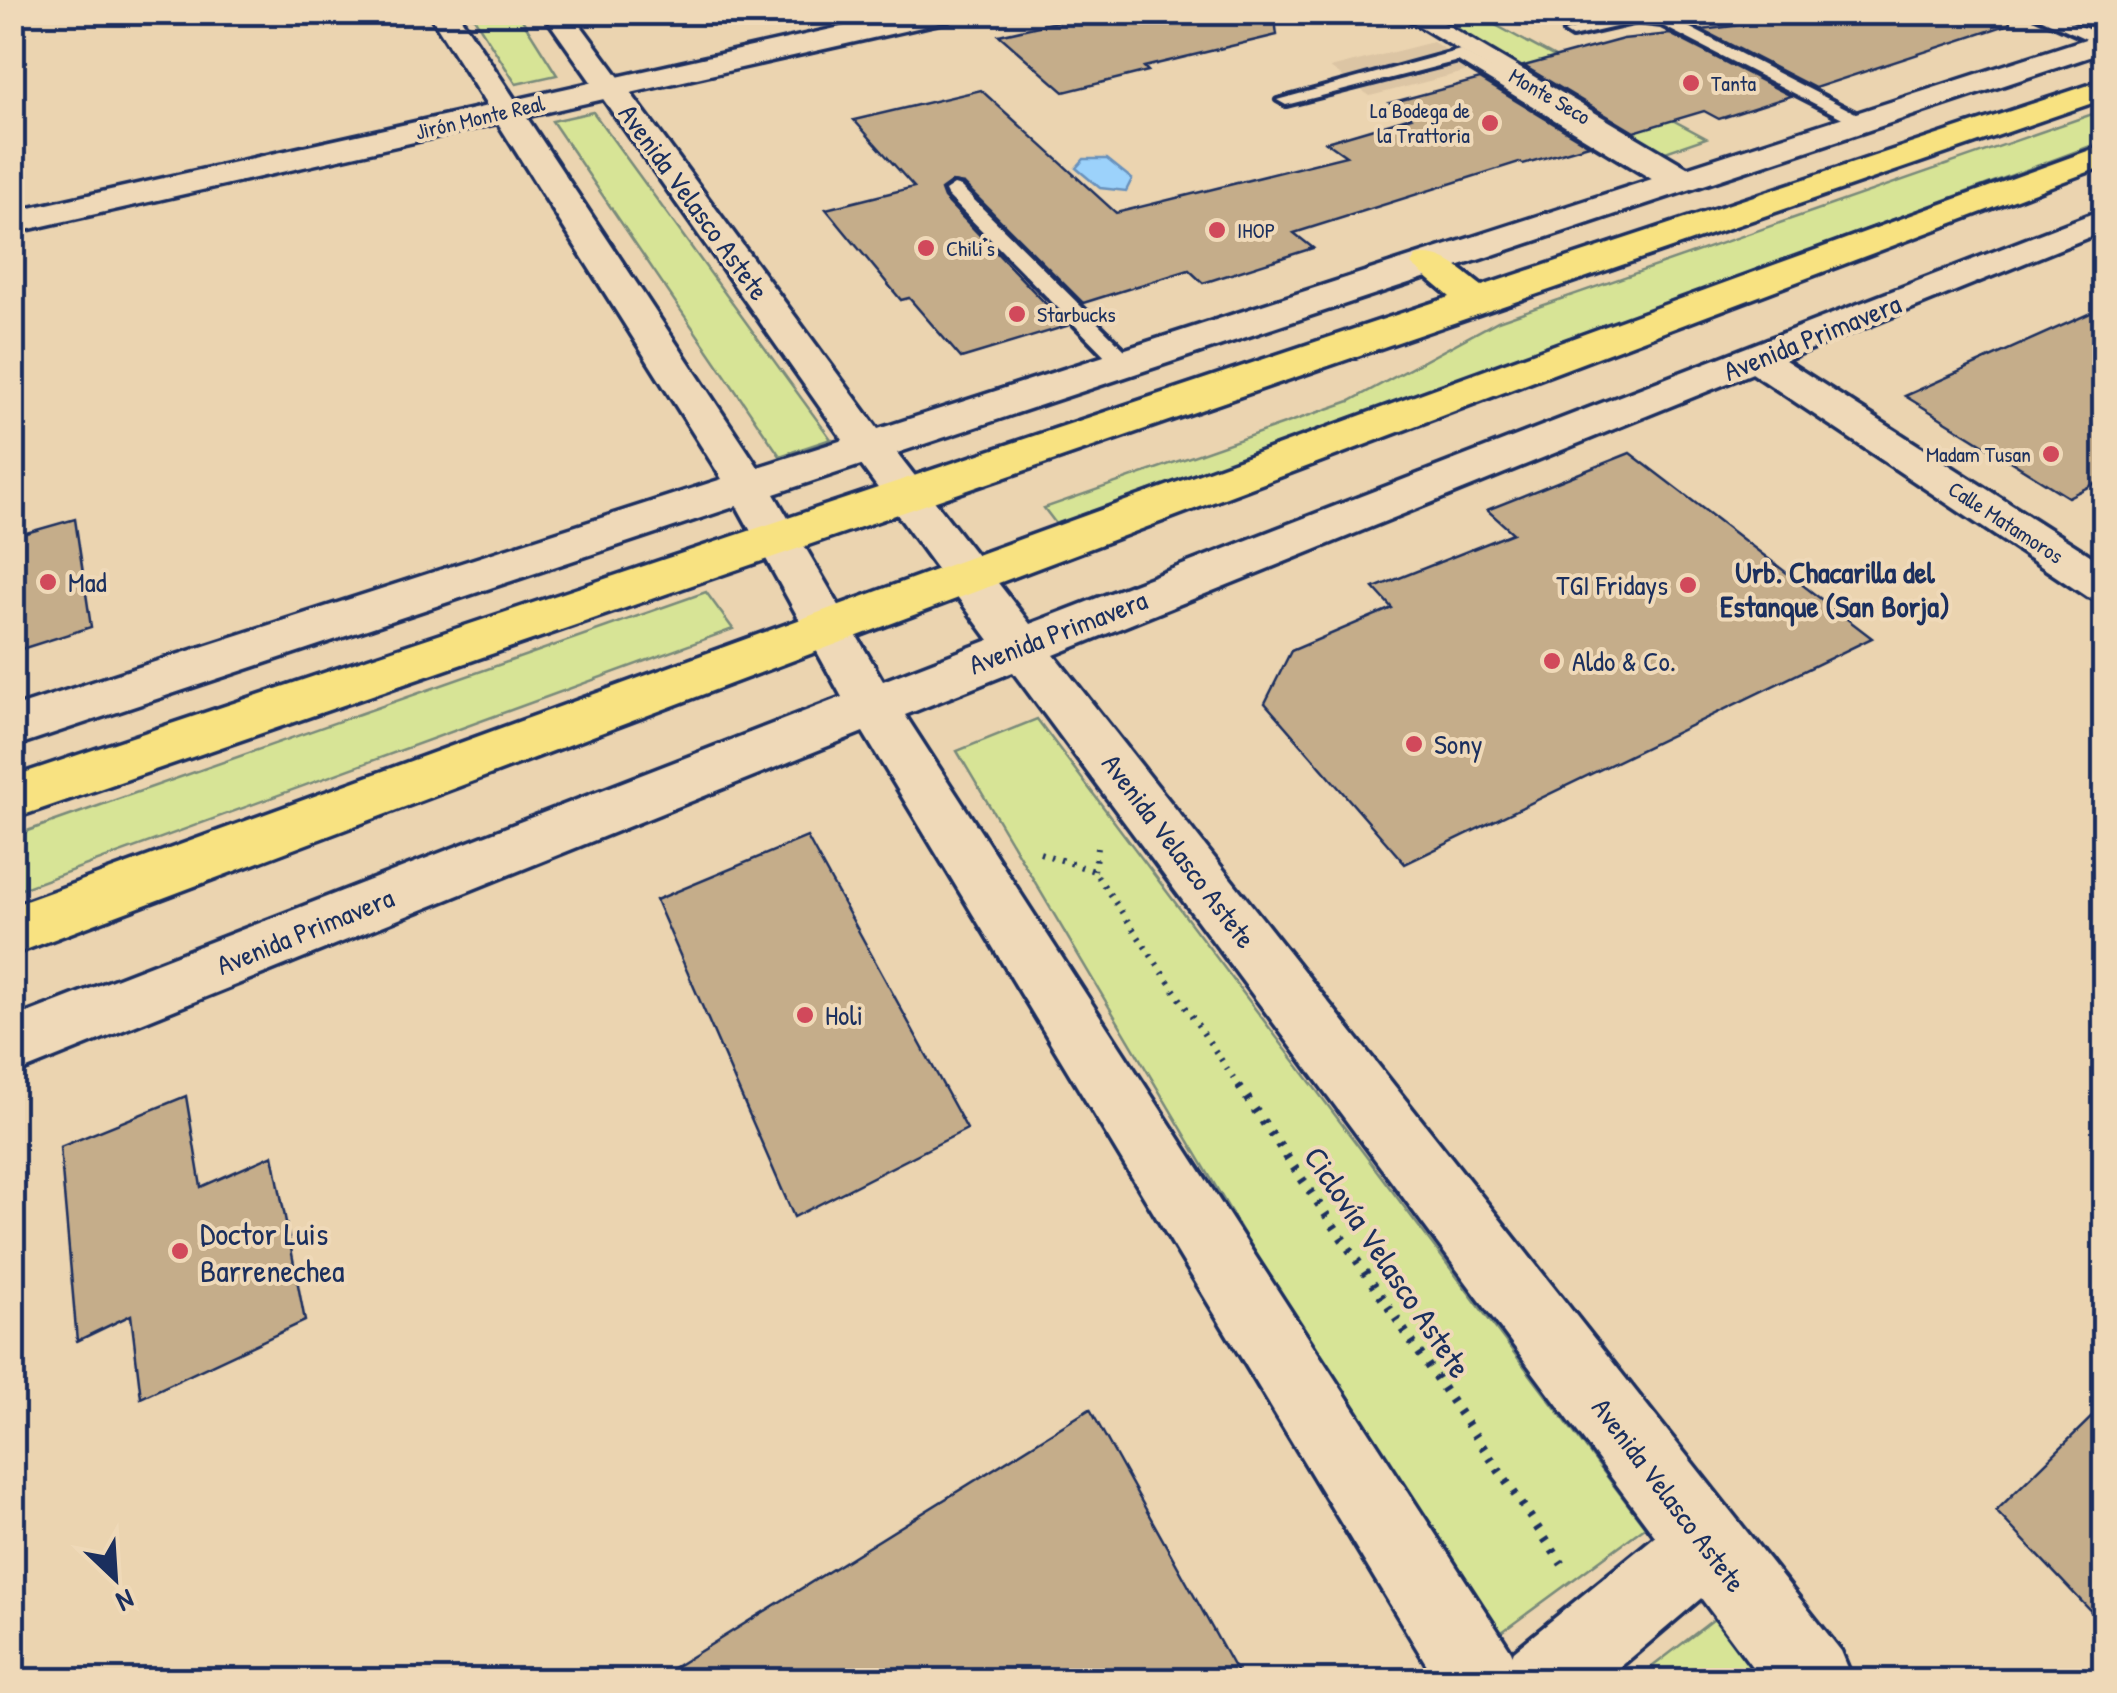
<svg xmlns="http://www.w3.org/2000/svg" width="2117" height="1693" font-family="'Patrick Hand',sans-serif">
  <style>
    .built { fill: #dcc5a4 }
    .green { fill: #d7e496; stroke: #798a7a; stroke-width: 2.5 }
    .water { fill: #9cd2fb; stroke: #6891bc; stroke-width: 2.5 }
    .building { fill: #c5ad8a; stroke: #1b2f5e; stroke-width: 2.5 }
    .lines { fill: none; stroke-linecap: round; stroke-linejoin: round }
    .service-casing { stroke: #1b2f5e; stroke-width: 8 }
    .pedestrian-casing { stroke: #1b2f5e; stroke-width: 7 }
    .minor-casing { stroke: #1b2f5e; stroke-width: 7 }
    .secondary-casing { stroke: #1b2f5e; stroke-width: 7 }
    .primary-casing { stroke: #1b2f5e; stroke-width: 7 }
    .path-far1 { stroke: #1b2f5e; stroke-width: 6; stroke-dasharray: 2.5 8; stroke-linecap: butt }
    .path { stroke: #1b2f5e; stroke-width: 9; stroke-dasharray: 4 10; stroke-linecap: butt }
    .service { fill: #efd9b8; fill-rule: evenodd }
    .pedestrian { fill: #efd9b8; fill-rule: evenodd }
    .minor { fill: #efd9b8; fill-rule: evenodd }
    .secondary { fill: #efd9b8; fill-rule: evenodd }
    .primary { fill: #f8e281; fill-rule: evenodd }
    .poi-dot { fill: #d1495b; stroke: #efd9b8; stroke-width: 4 }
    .labels { text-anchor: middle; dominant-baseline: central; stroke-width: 8; stroke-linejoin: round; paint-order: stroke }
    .far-poi-label { font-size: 22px; fill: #1b2f5e; stroke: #efd9b8; text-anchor: start }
    .far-street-label { font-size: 22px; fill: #1b2f5e; stroke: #efd9b8 }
    .street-label { font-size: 28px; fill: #1b2f5e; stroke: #efd9b8 }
    .poi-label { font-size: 28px; fill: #1b2f5e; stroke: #efd9b8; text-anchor: start }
    .neighbourhood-label { font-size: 30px; font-weight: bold; fill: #1b2f5e; stroke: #efd9b8 }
    .near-poi-label { font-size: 32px; fill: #1b2f5e; stroke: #efd9b8; text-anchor: start }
    .near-street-label { font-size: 32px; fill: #1b2f5e; stroke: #efd9b8 }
  </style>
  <rect width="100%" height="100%" fill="#ebd4b0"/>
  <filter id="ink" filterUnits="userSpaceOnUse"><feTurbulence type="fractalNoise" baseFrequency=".01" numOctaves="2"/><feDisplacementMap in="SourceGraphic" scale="20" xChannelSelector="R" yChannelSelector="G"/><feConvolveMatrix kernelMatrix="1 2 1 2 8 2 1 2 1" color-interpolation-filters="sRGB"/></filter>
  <g filter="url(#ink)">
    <path class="built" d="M 1433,42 L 1476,69 L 1370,96 L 1330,68 Z"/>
    <path class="green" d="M 471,13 L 518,13 L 557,75 L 516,84 Z
      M 1399,13 L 1473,13 L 1706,138 L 1654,156 Z
      M 2104,110 L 2104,141 L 1060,529 L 1044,508 L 1350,401 L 1498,321 Z
      M 593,112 L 831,439 L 780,456 L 552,121 Z
      M 706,592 L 733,629 L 13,892 L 13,836 Z
      M 1037,719 L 1645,1527 L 1487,1643 L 957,751 Z
      M 1722,1613 L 1772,1680 L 1635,1680 Z"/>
    <path class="water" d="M 1084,159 L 1107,159 L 1132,179 L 1126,191 L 1100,188 L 1076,168 Z"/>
    <path class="building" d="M 1099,12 L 1274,12 L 1277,35 L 1144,67 L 1148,71 L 1064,92 L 999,35 Z
      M 1844,12 L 2008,12 L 2010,24 L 1815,88 L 1702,30 Z
      M 1670,34 L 1791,96 L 1719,119 L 1704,111 L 1634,132 L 1524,66 L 1623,39 Z
      M 1480,79 L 1589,145 L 1523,164 L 1519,162 L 1294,233 L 1313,248 L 1203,283 L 1189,270 L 1083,303 L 964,184 L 952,182 L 941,190 L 944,198 L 1067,326 L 961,358 L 909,298 L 901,300 L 826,209 L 914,187 L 854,120 L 981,90 L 1116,213 L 1346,156 L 1326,142 L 1411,117 L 1390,103 Z
      M 2104,307 L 2104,479 L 2068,497 L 1905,396 Z
      M 1630,453 L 1872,638 L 1405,864 L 1265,703 L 1291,651 L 1392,608 L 1374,588 L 1513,533 L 1487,510 Z
      M 75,519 L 91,627 L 12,652 L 12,537 Z
      M 807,837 L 967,1129 L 794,1217 L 656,900 Z
      M 186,1096 L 201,1187 L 273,1155 L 305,1321 L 141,1398 L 131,1315 L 77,1341 L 60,1147 Z
      M 2104,1405 L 2104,1625 L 1996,1511 Z
      M 1090,1409 L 1241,1680 L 654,1680 Z"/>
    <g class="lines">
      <g class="service-casing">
        <path id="service" d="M 1636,12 L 1671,18 L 1873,122 L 1858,126 L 1661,25 L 1637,22 L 1572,37 L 1564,32 Z
          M 2027,12 L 2048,12 L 2104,36 L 2104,47 Z
          M 1460,50 L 1682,181 L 1684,185 L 1675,191 L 1668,189 L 1458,61 L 1286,105 L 1277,100 Z
          M 954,185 L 961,187 L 1133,358 L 1136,363 L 1133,368 L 1117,368 L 947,195 L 945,191 Z"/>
      </g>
      <g class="pedestrian-casing">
        <path id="pedestrian" d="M 1396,12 L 1425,12 L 1707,179 L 1693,187 L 1683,185 Z"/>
      </g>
      <g class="minor-casing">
        <path id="minor" d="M 908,12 L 962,12 L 948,21 L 12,233 L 12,212 Z
          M 1757,347 L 1771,351 L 2104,564 L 2104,602 L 2087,597 L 1743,367 L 1737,359 L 1743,351 Z
          M 1706,1505 L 1733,1517 L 1745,1544 L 1733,1571 L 1605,1680 L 1502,1680 L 1514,1651 L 1679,1517 Z"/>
      </g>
      <g class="secondary-casing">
        <path id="secondary" d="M 428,12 L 457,12 L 758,467 L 843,440 L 542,12 L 571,12 L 878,429 L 2104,33 L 2104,52 L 897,453 L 1030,624 L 2104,209 L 2104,231 L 1054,655 L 1841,1651 L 1853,1680 L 1762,1680 L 1013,672 L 905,715 L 1511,1651 L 1523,1680 L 1436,1680 L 863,732 L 12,1075 L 12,1019 L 842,697 L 737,506 L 12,747 L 12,708 L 722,479 ZM 861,465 L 989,640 L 883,681 L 774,494 Z"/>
      </g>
      <g class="primary-casing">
        <path id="primary" d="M 2104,80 L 2104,99 L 12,819 L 12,777 L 1450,297 L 1411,264 L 1416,256 C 1443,250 1462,271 1482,286 Z
          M 2104,145 L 2104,166 L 12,955 L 12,906 Z"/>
      </g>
      <path class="path-far1" d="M 1040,853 L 1094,871 L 1241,1089
        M 1094,871 L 1097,848"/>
      <path class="path" d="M 1239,1086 L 1562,1564"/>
      <use href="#service" class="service"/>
      <use href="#pedestrian" class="pedestrian"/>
      <use href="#minor" class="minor"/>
      <use href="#secondary" class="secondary"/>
      <use href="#primary" class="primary"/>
    </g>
  </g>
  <g class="poi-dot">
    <circle cx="1691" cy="83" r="10"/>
    <circle cx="1490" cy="123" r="10"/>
    <circle cx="1217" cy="230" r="10"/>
    <circle cx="926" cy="248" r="10"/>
    <circle cx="1017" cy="314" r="10"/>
    <circle cx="2051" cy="454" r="10"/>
    <circle cx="48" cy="582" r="10"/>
    <circle cx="1688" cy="585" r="10"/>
    <circle cx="1552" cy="661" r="10"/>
    <circle cx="1414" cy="744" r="10"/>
    <circle cx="805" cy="1015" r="10"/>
    <circle cx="180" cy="1251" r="10"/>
  </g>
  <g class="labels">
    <g class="far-poi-label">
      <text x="1711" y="83">Tanta</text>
      <text x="1470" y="110" text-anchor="end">La Bodega de<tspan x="1470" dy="25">la Trattoria</tspan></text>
      <text x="1237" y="230">IHOP</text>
      <text x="946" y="248">Chili's</text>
      <text x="1037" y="314">Starbucks</text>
      <text x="2031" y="454" text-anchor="end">Madam Tusan</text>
    </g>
    <g class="far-street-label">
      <text transform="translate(1550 96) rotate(30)">Monte Seco</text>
      <text transform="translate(480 117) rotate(-13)">Jirón Monte Real</text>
      <text transform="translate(2006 522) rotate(33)">Calle Matamoros</text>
    </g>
    <g class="street-label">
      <text transform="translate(694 202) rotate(54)">Avenida Velasco Astete</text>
      <text transform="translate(1812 337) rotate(-22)">Avenida Primavera</text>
      <text transform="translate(1058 632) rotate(-21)">Avenida Primavera</text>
      <text transform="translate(1179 851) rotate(53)">Avenida Velasco Astete</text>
      <text transform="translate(305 931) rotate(-22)">Avenida Primavera</text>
      <text transform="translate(1669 1495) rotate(53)">Avenida Velasco Astete</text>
    </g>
    <g class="poi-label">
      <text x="68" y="582">Mad</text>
      <text x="1668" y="585" text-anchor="end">TGI Fridays</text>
      <text x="1572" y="661">Aldo &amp; Co.</text>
      <text x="1434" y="744">Sony</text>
      <text x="825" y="1015">Holi</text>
    </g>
    <g class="neighbourhood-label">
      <text x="1835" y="572">Urb. Chacarilla del<tspan x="1835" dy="34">Estanque (San Borja)</tspan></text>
    </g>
    <g class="near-poi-label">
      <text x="200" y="1233">Doctor Luis<tspan x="200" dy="37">Barrenechea</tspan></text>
    </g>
    <g class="near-street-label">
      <text transform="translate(1388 1262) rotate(56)">Ciclovía Velasco Astete</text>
    </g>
  </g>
  <rect width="2117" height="1693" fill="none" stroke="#efd9b8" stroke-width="50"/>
  <rect x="25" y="25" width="2067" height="1643" fill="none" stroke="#1b2f5e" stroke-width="4" filter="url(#ink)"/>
  <g transform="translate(115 1578) rotate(155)" stroke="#efd9b8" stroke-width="8" paint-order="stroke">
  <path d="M0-8L18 38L0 25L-18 38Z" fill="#1b2f5e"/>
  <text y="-15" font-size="28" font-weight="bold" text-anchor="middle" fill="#1b2f5e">N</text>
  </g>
</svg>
